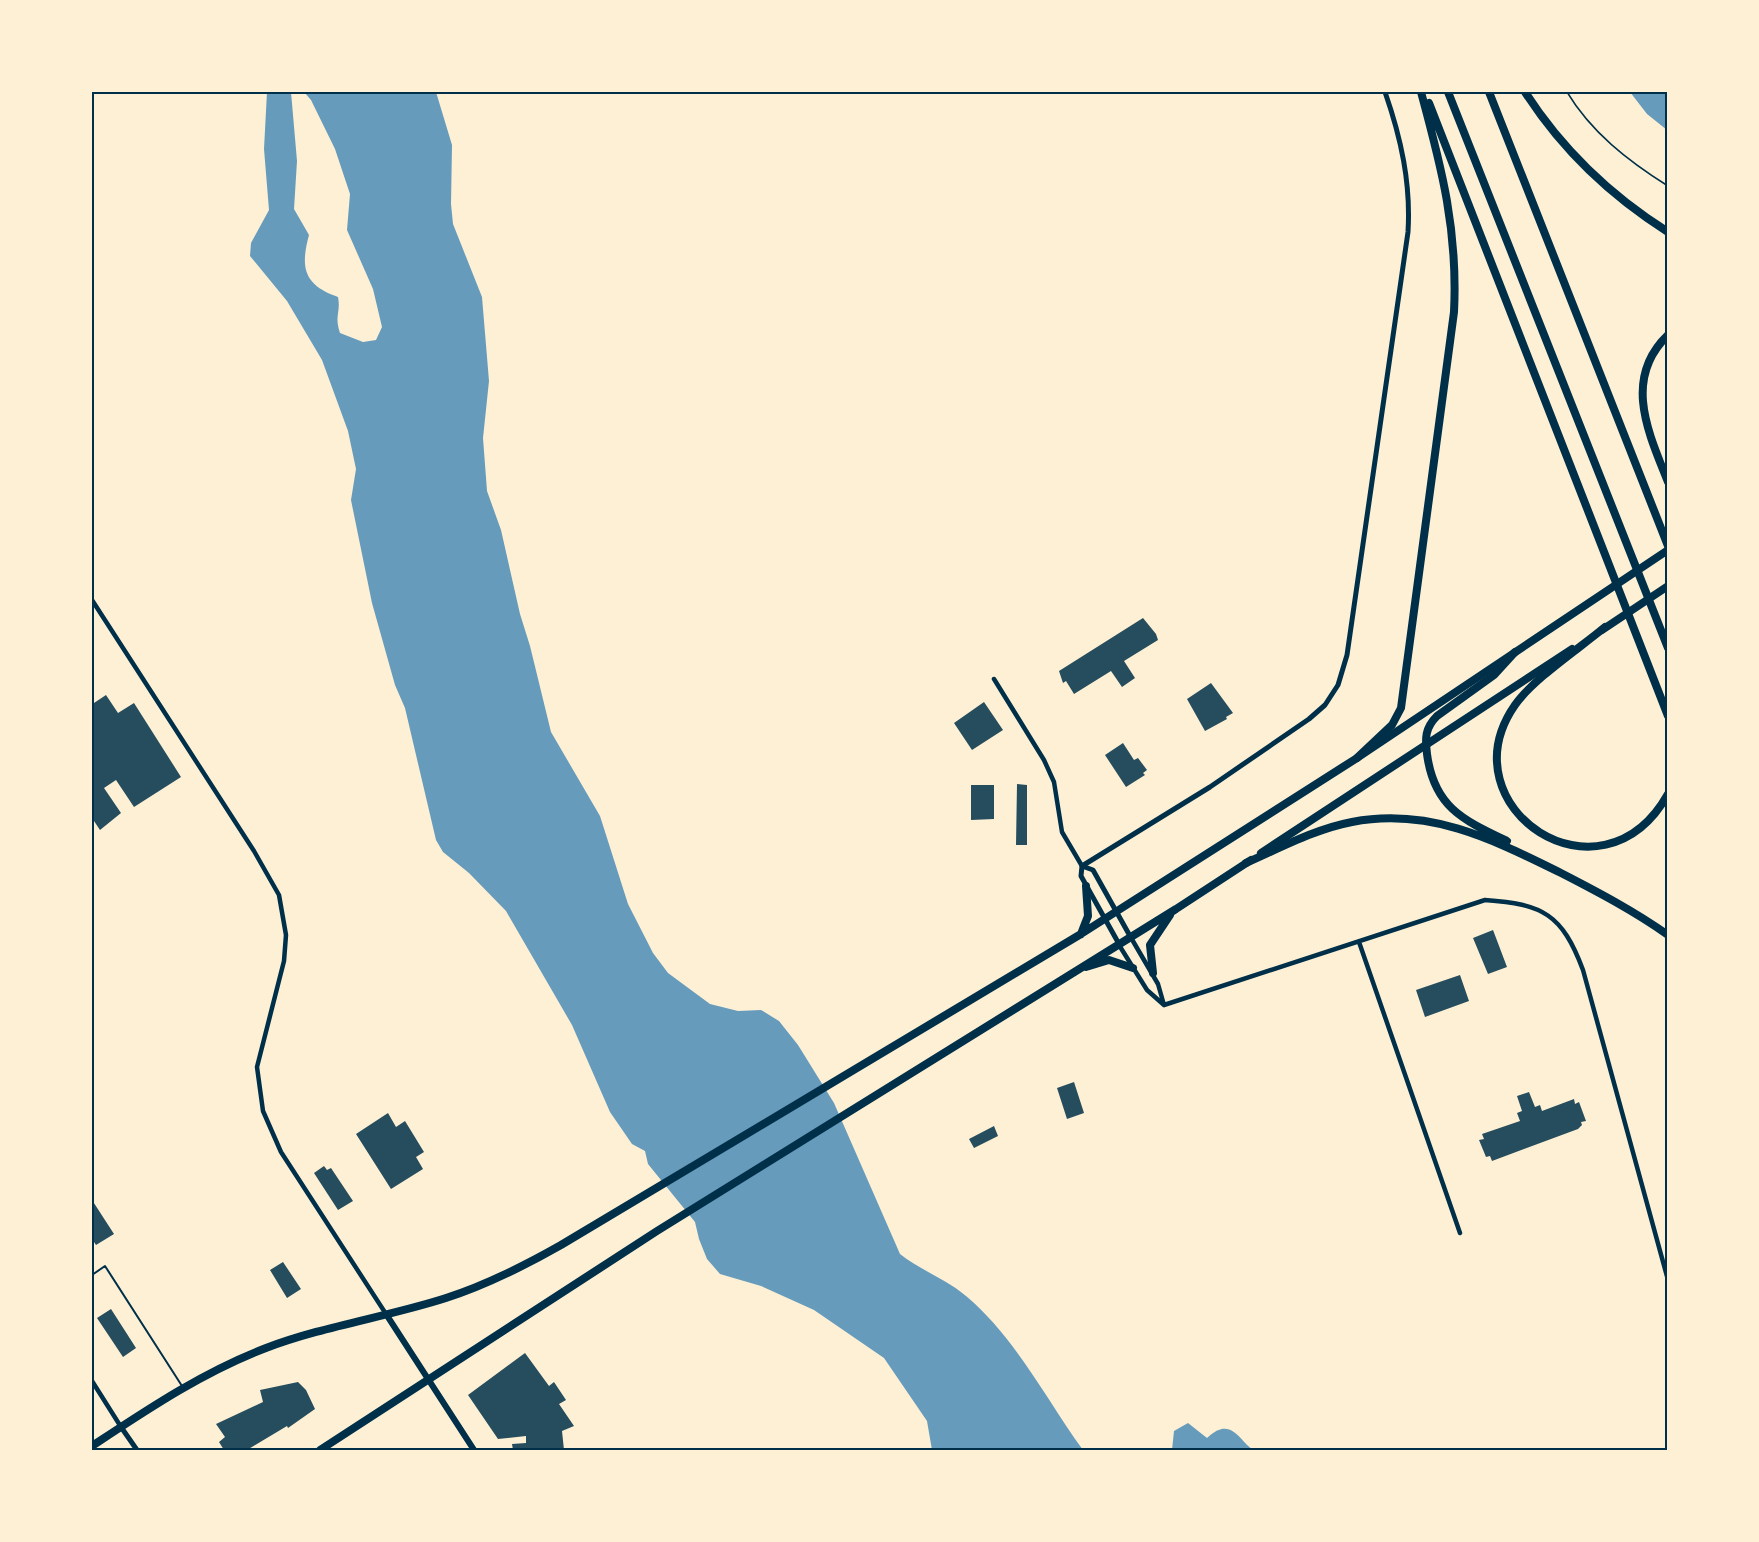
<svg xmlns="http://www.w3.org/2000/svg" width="1759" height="1542" font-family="'Space Grotesk',sans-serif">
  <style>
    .water { fill: #669bbc }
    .building { fill: #264d5e }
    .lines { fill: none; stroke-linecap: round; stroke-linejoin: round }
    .path { stroke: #003049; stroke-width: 1.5 }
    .service { stroke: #003049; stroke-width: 2 }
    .minor { stroke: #003049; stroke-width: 4.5 }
    .tertiary { stroke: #003049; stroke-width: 5 }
    .secondary { stroke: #003049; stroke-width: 6 }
    .trunk { stroke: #003049; stroke-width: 8 }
    .motorway { stroke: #003049; stroke-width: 8 }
    .neatline { fill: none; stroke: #003049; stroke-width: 2 }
  </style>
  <rect width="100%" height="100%" fill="#fdf0d5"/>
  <path class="water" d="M 267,92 L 291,92 L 297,161 L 294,209 L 309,235 C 300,268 304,285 338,297 C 341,313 334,315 340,333 L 363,342 L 376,340 L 382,327 L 373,289 L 347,230 L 350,194 L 335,149 L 311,100 L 304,92 L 436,92 L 452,145 L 451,204 L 453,224 L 482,297 L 489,381 L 483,438 L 487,491 L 501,530 L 520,614 L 530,646 L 551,732 L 600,816 L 628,904 L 653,953 L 668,973 L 710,1004 L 738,1011 L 761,1010 L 779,1021 L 798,1045 L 834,1103 L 900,1254 C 920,1270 946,1279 966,1296 C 1015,1337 1046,1399 1083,1450 L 932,1450 L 927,1421 L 884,1358 L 814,1310 L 761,1286 L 720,1274 L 707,1259 L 699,1239 L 695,1222 L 648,1164 L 645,1151 L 632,1144 L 610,1112 L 572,1025 L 506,911 L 469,873 L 443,852 L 436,840 L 405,708 L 395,685 L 372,603 L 351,500 L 356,469 L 348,431 L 322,360 L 287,301 L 250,256 L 251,243 L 269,210 L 264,149 Z
    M 1630,92 L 1667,92 L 1667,130 L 1647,114 Z
    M 1188,1423 L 1207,1438 C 1232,1414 1240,1443 1254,1450 L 1172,1450 L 1174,1431 Z"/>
  <path class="building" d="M 1143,618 L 1156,634 L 1158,640 L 1124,661 L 1135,678 L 1122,687 L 1111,671 L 1074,694 L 1066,681 L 1063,683 L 1059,671 Z
    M 1211,683 L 1233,713 L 1226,717 L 1227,719 L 1205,731 L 1187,699 Z
    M 106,695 L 118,713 L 134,703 L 181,777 L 134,807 L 116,780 L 104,788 L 121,813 L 100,830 L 94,821 L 92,822 L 92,700 L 94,703 Z
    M 984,702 L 1003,730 L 972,750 L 954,723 Z
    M 1123,743 L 1134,760 L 1138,758 L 1147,770 L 1143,773 L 1145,775 L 1126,787 L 1105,755 Z
    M 1017,784 L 1027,785 L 1027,845 L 1016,845 Z
    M 971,785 L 994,785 L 994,819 L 971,820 Z
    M 1493,930 L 1507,967 L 1488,974 L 1473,938 Z
    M 1460,975 L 1469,1001 L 1425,1017 L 1416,990 Z
    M 1074,1082 L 1084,1113 L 1067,1119 L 1057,1088 Z
    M 1529,1092 L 1535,1107 L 1540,1105 L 1542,1111 L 1574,1099 L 1575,1104 L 1579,1102 L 1586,1121 L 1581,1122 L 1582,1125 L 1578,1129 L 1492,1161 L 1490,1156 L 1486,1157 L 1479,1140 L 1484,1139 L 1482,1134 L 1520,1121 L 1517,1113 L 1522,1111 L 1517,1096 Z
    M 388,1113 L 396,1127 L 405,1121 L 424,1152 L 416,1157 L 423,1169 L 391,1189 L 356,1134 Z
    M 994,1126 L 998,1136 L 974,1148 L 969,1139 Z
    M 324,1166 L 327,1170 L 331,1168 L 353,1201 L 338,1210 L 314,1173 Z
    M 92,1200 L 114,1234 L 96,1245 L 92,1239 Z
    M 283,1262 L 301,1289 L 287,1298 L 270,1270 Z
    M 111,1309 L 136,1348 L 123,1357 L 97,1318 Z
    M 525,1353 L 549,1386 L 554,1382 L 566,1400 L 559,1404 L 574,1426 L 562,1431 L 564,1450 L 513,1450 L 512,1444 L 526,1443 L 526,1436 L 498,1439 L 468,1395 Z
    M 298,1382 L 306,1390 L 315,1409 L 288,1428 L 287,1426 L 247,1450 L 224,1450 L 219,1442 L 225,1437 L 216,1424 L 263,1402 L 260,1390 Z"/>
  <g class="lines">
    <path class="path" d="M 1567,92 C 1591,132 1628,161 1668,186"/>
    <path class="service" d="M 92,1275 L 105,1266 L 182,1386"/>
    <path class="minor" d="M 92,600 L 254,851 L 279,895 L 286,935 L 284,961 L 257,1067 L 263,1111 L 281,1152 L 386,1314
      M 994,679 L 1044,760 L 1054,782 L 1062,832 L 1082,866
      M 1130,936 L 1158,984 L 1164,1005
      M 1359,942 L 1460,1233
      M 1119,945 L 1147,990 L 1164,1005
      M 1164,1005 L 1485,900 C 1543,904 1562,914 1583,970 L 1668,1280
      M 92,1381 L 121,1427"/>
    <path class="tertiary" d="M 1082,866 L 1210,787 L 1309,719 L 1325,705 L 1338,685 L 1347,655 L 1408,232 C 1411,183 1401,138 1385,92
      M 1082,866 L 1093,870 L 1130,936
      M 1082,866 L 1081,876 L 1119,944
      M 121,1427 L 137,1450"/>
    <path class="secondary" d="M 386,1314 L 474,1450"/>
    <path class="trunk" d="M 1602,630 L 1668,586
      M 1261,853 L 1572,649
      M 1081,934 L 1088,916 L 1086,886
      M 1086,967 L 1109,960 L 1133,968
      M 1153,973 L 1150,945 L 1170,915
      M 92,1446 C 148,1409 203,1372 266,1348 C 324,1326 387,1317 446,1298 C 487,1285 524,1266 561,1245 L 1081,934 L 1357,758 L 1668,550
      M 320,1450 L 657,1231 L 1176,909 L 1251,860"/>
    <path class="motorway" d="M 1448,92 L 1668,648
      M 1489,92 L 1668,546
      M 1525,92 C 1561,148 1611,196 1668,232
      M 1429,103 L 1668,716
      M 1668,335 C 1622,379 1649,434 1668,482
      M 1605,627 C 1580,648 1533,679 1515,705 C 1444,807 1601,913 1668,794
      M 1357,758 L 1392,725 L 1401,708 L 1454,312 C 1458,231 1442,169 1421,92
      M 1507,841 C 1463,820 1434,807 1427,754 C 1425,738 1425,728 1437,716 L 1494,675 L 1515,652
      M 1246,863 C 1280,848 1315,829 1352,822 C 1430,807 1494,840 1561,873 C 1598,892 1634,911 1668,935"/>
  </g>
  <rect width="1759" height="1542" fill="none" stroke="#fdf0d5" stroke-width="186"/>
  <rect x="93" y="93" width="1573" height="1356" class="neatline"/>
</svg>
